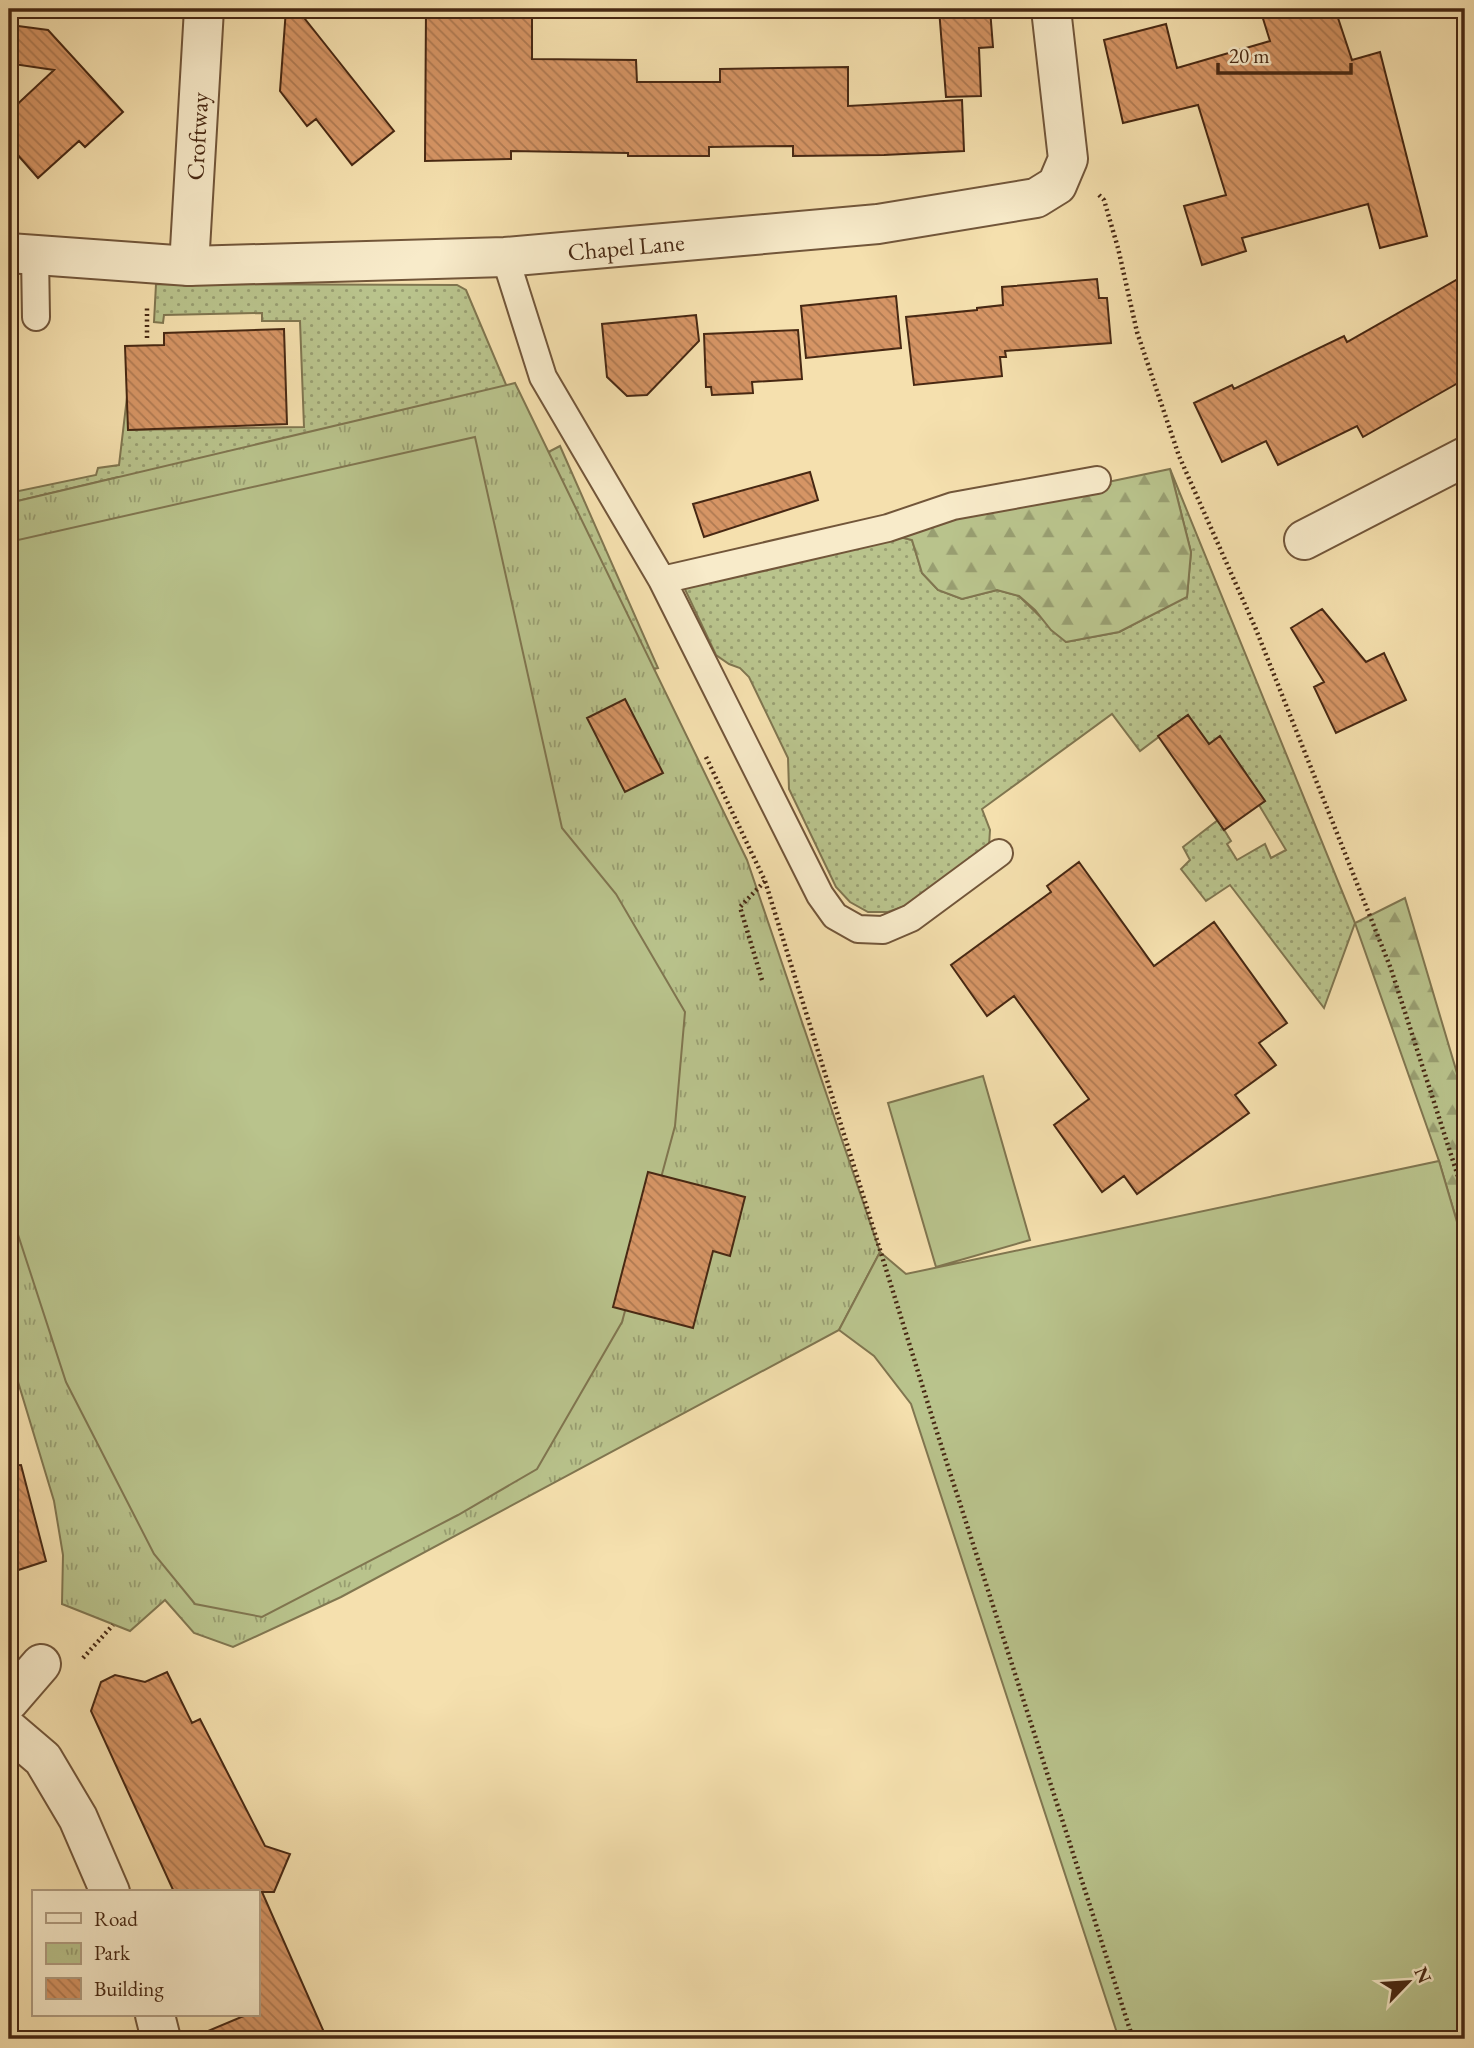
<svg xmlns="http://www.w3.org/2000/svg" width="1474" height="2048" font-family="'EB Garamond',serif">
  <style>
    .grass { fill: url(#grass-dots); stroke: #807650; stroke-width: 2 }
    .forest { fill: url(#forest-firs); stroke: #807650; stroke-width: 2 }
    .park { fill: url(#park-tufts); stroke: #807650; stroke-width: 2 }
    .garden { fill: #b9c38c; stroke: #807650; stroke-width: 2 }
    .building { fill: url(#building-back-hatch); stroke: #472813; stroke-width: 2 }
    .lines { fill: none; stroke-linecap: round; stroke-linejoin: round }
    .service-casing { stroke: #72563a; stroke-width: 30 }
    .minor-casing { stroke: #72563a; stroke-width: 42 }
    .path { stroke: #472813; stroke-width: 4.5; stroke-dasharray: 2 3.5; stroke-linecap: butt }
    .service { stroke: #f8ebca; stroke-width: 26 }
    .minor { stroke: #f8ebca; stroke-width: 38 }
    .labels { text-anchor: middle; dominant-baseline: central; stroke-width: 5; stroke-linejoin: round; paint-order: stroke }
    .street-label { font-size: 24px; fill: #472813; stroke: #f8ebca }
  </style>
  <defs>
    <pattern id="grass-dots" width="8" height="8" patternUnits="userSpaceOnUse" patternTransform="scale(1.75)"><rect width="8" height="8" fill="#b9c38c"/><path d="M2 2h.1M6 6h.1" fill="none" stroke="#989e71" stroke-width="1.8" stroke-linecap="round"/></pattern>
    <pattern id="forest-firs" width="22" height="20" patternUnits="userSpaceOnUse" patternTransform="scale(1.75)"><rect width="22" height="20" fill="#b9c38c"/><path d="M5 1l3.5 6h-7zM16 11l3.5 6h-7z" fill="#989e71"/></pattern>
    <pattern id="park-tufts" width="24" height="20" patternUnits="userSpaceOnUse" patternTransform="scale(1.75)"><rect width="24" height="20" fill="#b9c38c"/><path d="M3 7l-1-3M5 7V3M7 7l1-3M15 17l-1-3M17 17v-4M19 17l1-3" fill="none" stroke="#989e71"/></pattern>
    <pattern id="building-back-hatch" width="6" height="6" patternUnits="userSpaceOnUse" patternTransform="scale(1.75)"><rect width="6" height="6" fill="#d69565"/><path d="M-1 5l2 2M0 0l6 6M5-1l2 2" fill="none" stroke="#af7a52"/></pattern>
  </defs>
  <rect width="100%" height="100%" fill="#f5e0ae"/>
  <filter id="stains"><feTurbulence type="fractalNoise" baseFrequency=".00286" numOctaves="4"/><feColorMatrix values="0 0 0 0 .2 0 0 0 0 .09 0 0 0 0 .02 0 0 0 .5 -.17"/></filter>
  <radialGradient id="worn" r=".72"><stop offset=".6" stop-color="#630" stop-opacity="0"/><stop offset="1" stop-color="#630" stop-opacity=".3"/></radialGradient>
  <path class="grass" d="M 156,284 L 457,285 L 466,290 L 537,458 L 560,446 L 658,668 L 552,695 L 118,477 L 9,503 L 9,493 L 96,475 L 98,468 L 119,465 L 127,397 L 129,430 L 304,427 L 300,321 L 262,321 L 262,313 L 164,315 L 163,323 L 154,322 Z
    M 1170,469 L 1355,923 L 1324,1008 L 1230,885 L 1206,901 L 1181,869 L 1190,860 L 1183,847 L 1218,820 L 1231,841 L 1227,844 L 1237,860 L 1265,844 L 1271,858 L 1286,850 L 1259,805 L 1265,801 L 1220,737 L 1209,744 L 1188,715 L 1140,751 L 1112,714 L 982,809 L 990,830 L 989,846 L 908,905 L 888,912 L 868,912 L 850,902 L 836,887 L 789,789 L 788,758 L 749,677 L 740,668 L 729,664 L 716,655 L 682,583 L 892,535 L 912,540 L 922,573 L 938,590 L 962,599 L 997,590 L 1019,596 L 1066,642 L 1119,632 L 1187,596 L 1191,552 Z"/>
  <path class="forest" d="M 1170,469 L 1191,552 L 1187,597 L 1119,632 L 1066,642 L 1051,630 L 1035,610 L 1019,596 L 997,590 L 962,599 L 938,590 L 922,573 L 912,540 L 892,535 L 888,528 Z
    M 1405,898 L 1465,1100 L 1465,1249 L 1439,1161 L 1355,923 Z"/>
  <path class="park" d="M 515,383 L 747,860 L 880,1252 L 839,1330 L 341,1597 L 233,1647 L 194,1633 L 165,1600 L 130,1631 L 62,1604 L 63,1555 L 54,1501 L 9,1352 L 9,503 Z"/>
  <path class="garden" d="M 475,437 L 562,828 L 616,894 L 685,1012 L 675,1126 L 622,1322 L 537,1469 L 458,1515 L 262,1617 L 195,1604 L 154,1554 L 66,1382 L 9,1207 L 9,542 Z
    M 983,1076 L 1030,1240 L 936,1267 L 888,1103 Z
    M 1439,1161 L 1465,1249 L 1465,2039 L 1119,2039 L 911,1404 L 874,1356 L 839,1330 L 880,1252 L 906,1274 Z"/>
  <path class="building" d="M 286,9 L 297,9 L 394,131 L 352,165 L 316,119 L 307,126 L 280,91 Z
    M 426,9 L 532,9 L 532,59 L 636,60 L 637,82 L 720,82 L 720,69 L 848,67 L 848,106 L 962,100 L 964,151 L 884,155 L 793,156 L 793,146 L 709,147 L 709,156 L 628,156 L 628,153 L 511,151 L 511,159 L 425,161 Z
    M 939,9 L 990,9 L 993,47 L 979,48 L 981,96 L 946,97 Z
    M 1260,9 L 1335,9 L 1352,60 L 1380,52 L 1427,236 L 1380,248 L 1368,204 L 1242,238 L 1246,251 L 1202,265 L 1184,206 L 1226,195 L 1198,105 L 1123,123 L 1104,40 L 1166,24 L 1177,68 L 1270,41 Z
    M 18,26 L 48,30 L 123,112 L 85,147 L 79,141 L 38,178 L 9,145 L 9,112 L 54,70 L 13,64 Z
    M 1465,275 L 1465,379 L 1363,437 L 1357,426 L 1278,465 L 1266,441 L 1222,462 L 1194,403 L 1232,385 L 1234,389 L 1344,336 L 1347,342 Z
    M 1097,279 L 1099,298 L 1107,298 L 1111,343 L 1005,351 L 1006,357 L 1000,357 L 1002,376 L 914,385 L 906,317 L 977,310 L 977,308 L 1003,305 L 1002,287 Z
    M 896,296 L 901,348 L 806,358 L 801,306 Z
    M 696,315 L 699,341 L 647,395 L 627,396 L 607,377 L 602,324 Z
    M 284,329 L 287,424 L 128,430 L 125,346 L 164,345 L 164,333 Z
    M 798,330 L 802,379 L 752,382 L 753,393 L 712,395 L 711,387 L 706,387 L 704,334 Z
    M 810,472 L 818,500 L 704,537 L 693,504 Z
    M 1322,609 L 1366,662 L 1384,653 L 1406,700 L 1336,733 L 1314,687 L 1324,682 L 1291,628 Z
    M 625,699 L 663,773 L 625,792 L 587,718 Z
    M 1188,715 L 1209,744 L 1220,736 L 1265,801 L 1224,830 L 1158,736 Z
    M 1079,862 L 1154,966 L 1214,922 L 1287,1023 L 1259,1043 L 1276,1065 L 1235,1095 L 1249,1113 L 1137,1194 L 1124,1176 L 1102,1192 L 1054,1125 L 1089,1099 L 1014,996 L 987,1016 L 951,965 L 1051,892 L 1047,886 Z
    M 648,1172 L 745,1197 L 730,1256 L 713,1251 L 693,1328 L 613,1307 Z
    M 21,1465 L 46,1561 L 9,1573 L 9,1466 Z
    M 167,1672 L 192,1723 L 200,1719 L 265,1846 L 290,1854 L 274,1892 L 262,1892 L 327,2039 L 189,2039 L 246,2015 L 257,2015 L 257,1892 L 174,1892 L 91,1711 L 101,1682 L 115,1675 L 145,1682 Z"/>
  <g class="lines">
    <g class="service-casing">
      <path id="service" d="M 35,255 L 36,317
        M 505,257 L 543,377 L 662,580 L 820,895 L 835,916 L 858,929 L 883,930 L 911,918 L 999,853
        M 662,580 L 888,528 L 953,506 L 1097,480"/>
    </g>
    <g class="minor-casing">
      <g id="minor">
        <path id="s1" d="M 9,253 L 189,266 L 505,257 L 878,224 L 1036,198 L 1057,185 L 1068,159 L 1051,9"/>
        <path id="s2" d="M 189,266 L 204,9"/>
        <path d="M 1304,540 L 1465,457"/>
        <path d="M 9,1701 L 41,1664"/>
        <path d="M 9,1730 L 43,1759 L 78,1818 L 110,1892"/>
        <path d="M 155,2015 L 161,2039"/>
      </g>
    </g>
    <path class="path" d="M 1099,195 L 1104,200 L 1118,248 L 1137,332 L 1179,456 L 1255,627 L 1391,969 L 1465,1198
      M 147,338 L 147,306
      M 706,757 L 765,881 L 933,1420 L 1133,2039
      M 762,980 L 740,907 L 765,881
      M 83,1658 L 113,1625"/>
    <use href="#service" class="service"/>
    <use href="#minor" class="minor"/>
  </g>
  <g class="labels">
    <g class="street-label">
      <text stroke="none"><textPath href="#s2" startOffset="130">Croftway</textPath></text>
      <text stroke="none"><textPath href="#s1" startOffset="618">Chapel Lane</textPath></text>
    </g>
  </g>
  <rect width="1474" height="2048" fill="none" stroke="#f5e0ae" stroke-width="35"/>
  <rect x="10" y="10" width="1453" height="2027" fill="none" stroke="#472813" stroke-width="3.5"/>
  <rect x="18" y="18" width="1439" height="2013" fill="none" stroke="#472813" stroke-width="2"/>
  <rect x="32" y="1890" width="228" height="126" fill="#f8ebca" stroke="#b19d81" stroke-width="2"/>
  <rect x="46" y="1913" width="35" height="10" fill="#f8ebca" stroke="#b19d81" stroke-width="2"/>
  <text x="94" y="1926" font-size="21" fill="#472813">Road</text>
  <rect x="46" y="1943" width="35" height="21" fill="url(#park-tufts)" stroke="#b19d81" stroke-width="2"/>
  <text x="94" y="1960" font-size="21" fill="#472813">Park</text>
  <rect x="46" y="1978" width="35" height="21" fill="url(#building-back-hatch)" stroke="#b19d81" stroke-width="2"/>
  <text x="94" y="1996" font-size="21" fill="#472813">Building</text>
  <g transform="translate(1408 1982) rotate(65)" stroke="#f8ebca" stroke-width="5" paint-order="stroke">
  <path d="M0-5L12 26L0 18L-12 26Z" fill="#472813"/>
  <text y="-10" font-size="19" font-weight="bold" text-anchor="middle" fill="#472813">N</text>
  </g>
  <path d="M1218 63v10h133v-10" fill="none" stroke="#472813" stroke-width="3.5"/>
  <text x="1229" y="63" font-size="21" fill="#472813" stroke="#f8ebca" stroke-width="5" paint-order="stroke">20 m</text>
  <rect width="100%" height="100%" filter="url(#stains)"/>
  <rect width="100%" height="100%" fill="url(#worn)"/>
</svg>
